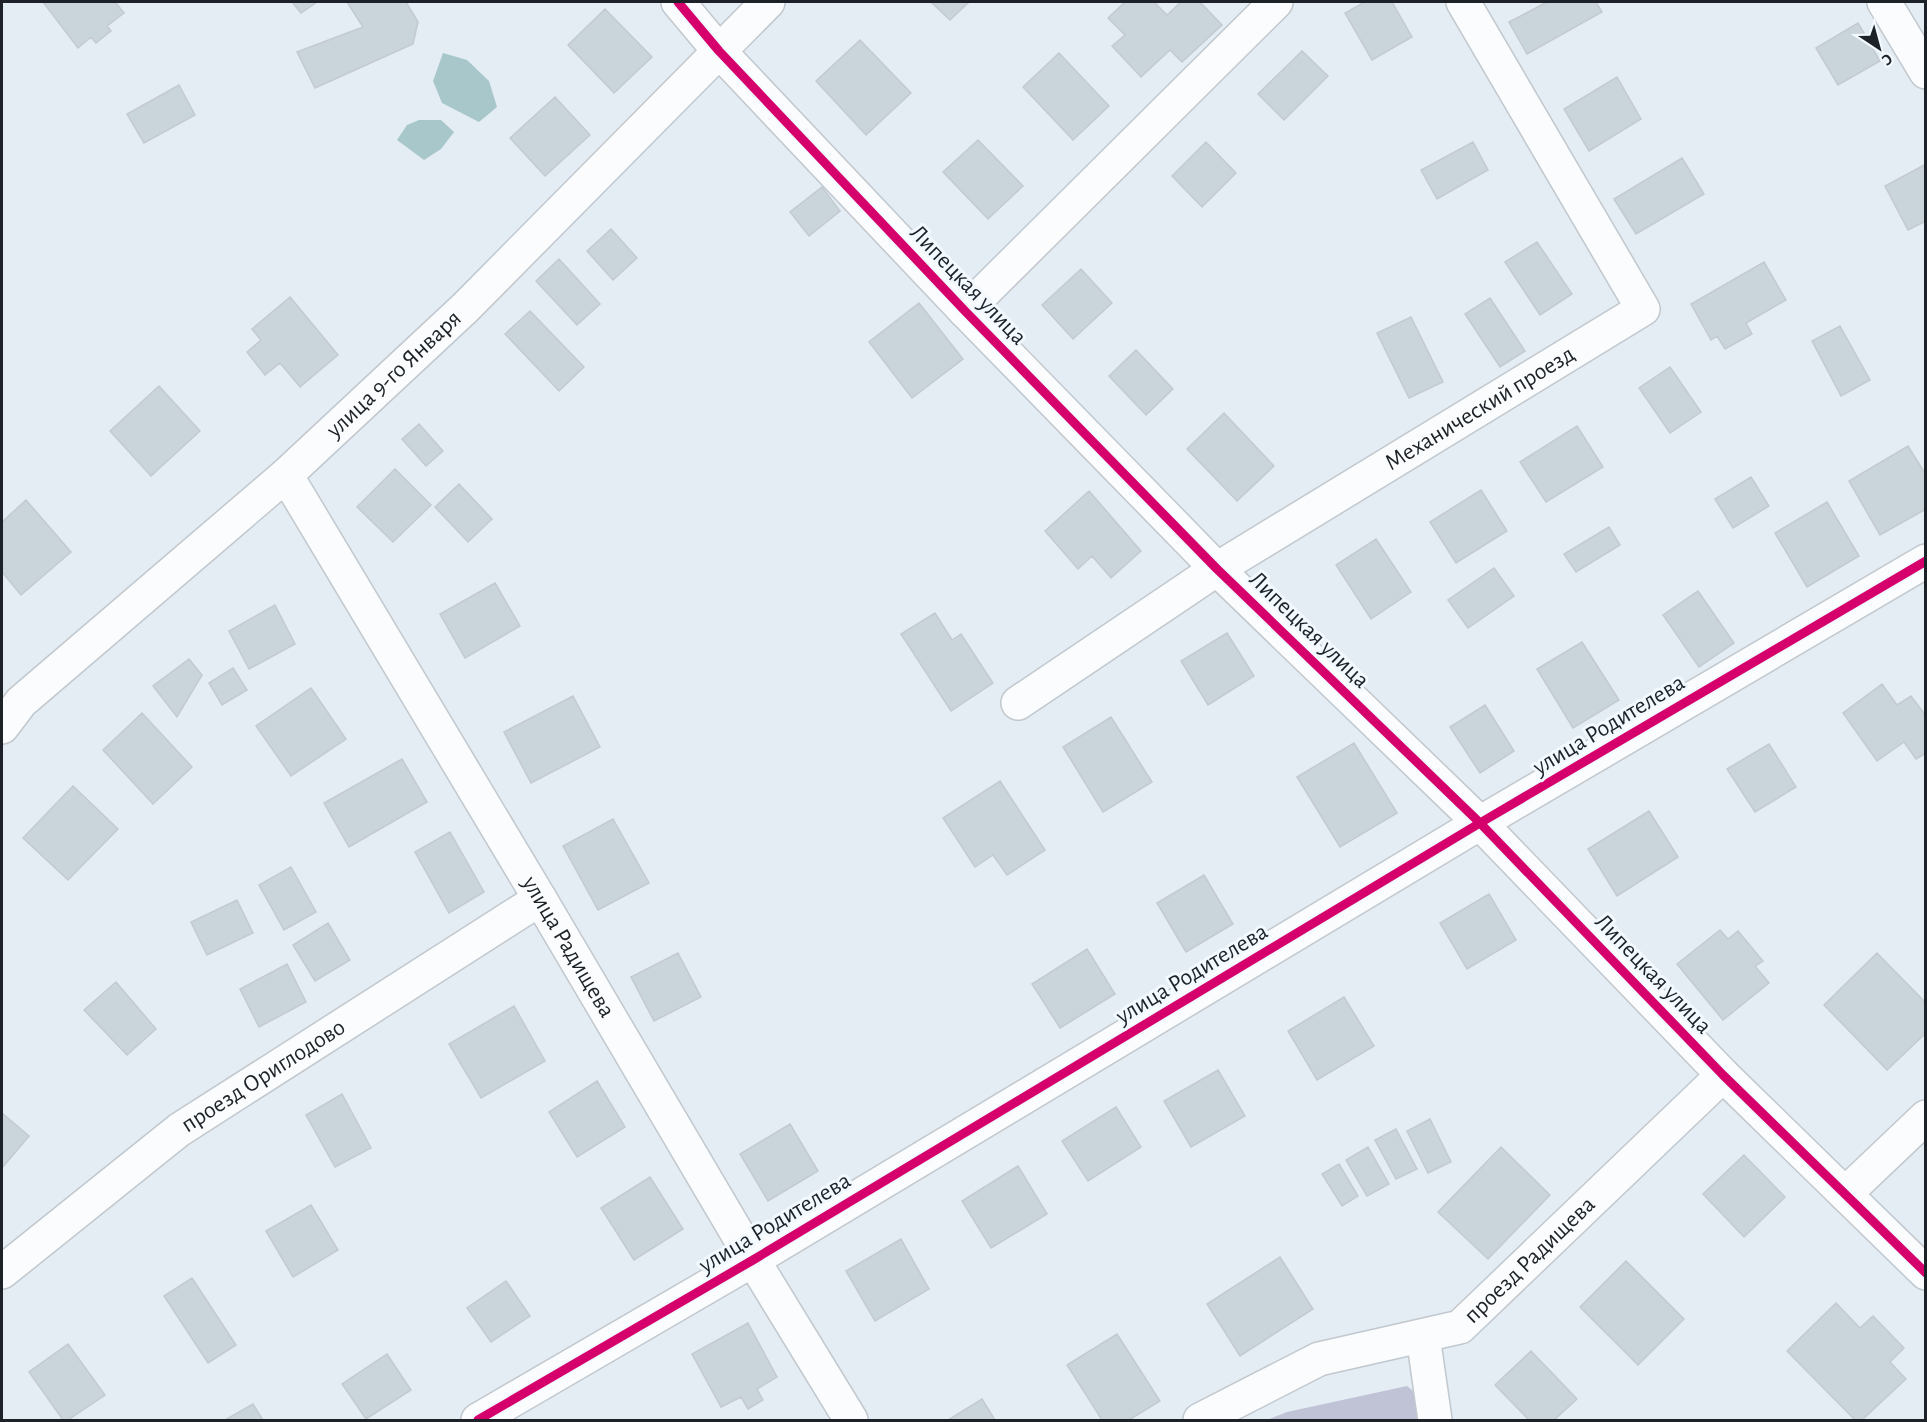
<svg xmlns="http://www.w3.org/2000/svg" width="1927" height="1422" font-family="'Alegreya Sans',sans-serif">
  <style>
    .forest { fill: #c0c3d6 }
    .water { fill: #a8c7cb }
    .building { fill: #cad4db; stroke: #c3cad0; stroke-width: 1.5 }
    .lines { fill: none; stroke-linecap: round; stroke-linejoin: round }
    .minor-casing { stroke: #c1c8ce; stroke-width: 36 }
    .minor { stroke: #fbfcfd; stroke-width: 33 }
    .cycleway-casing { stroke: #f2f9ff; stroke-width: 13 }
    .cycleway { stroke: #d6006c; stroke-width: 9 }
    .labels { text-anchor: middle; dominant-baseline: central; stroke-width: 6; stroke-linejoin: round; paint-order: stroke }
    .street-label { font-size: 24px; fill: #1c2227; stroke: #f2f9ff }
  </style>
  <rect width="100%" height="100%" fill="#e4ecf4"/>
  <path class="forest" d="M 1407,1386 L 1449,1420 L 1267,1420 L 1287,1412 Z"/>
  <path class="water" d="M 443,53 L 467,60 L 489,81 L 497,107 L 479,122 L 442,103 L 433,81 Z
    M 419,120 L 441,120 L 454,132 L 441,149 L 424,160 L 397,140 L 407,125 Z"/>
  <path class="building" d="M 43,2 L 115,2 L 124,13 L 107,26 L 111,31 L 96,43 L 91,37 L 78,48 Z
    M 292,2 L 317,2 L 301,13 Z
    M 347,2 L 406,2 L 418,22 L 413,44 L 315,88 L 297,52 L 363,27 Z
    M 931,2 L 969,2 L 950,20 Z
    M 1125,2 L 1154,2 L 1167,15 L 1181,2 L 1200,2 L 1222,25 L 1182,62 L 1170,50 L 1141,77 L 1112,46 L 1125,35 L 1108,18 Z
    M 1365,2 L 1392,2 L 1412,37 L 1372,60 L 1345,13 Z
    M 1547,2 L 1596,2 L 1602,12 L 1527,54 L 1509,22 Z
    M 605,9 L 652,57 L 614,93 L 568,45 Z
    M 1858,23 L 1880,61 L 1838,85 L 1816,48 Z
    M 860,40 L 911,93 L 866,135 L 816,81 Z
    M 1302,51 L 1328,76 L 1284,120 L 1258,94 Z
    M 1059,53 L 1109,106 L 1073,140 L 1023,87 Z
    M 1617,77 L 1641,119 L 1589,151 L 1564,109 Z
    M 179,85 L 195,115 L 144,143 L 127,114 Z
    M 555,97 L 590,135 L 545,176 L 510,138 Z
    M 978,140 L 1023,186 L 988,219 L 943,172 Z
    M 1206,142 L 1236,173 L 1202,207 L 1172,176 Z
    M 1473,142 L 1488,170 L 1437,199 L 1421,170 Z
    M 1682,158 L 1704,194 L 1636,234 L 1614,199 Z
    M 1926,164 L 1926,221 L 1908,230 L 1885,186 Z
    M 822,187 L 840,211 L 809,236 L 790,212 Z
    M 611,229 L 637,258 L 613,280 L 587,251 Z
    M 1537,242 L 1572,294 L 1540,315 L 1505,262 Z
    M 559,259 L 600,304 L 577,325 L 536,281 Z
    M 1764,262 L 1786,300 L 1746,323 L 1752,334 L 1725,349 L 1717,336 L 1711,340 L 1691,304 Z
    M 1081,269 L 1112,303 L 1073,339 L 1042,305 Z
    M 290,297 L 338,355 L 300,387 L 280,363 L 265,375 L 247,352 L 261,340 L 252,329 Z
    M 1490,298 L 1525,351 L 1500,367 L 1465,314 Z
    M 919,303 L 963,359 L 912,398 L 869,342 Z
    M 530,311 L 584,367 L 559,391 L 505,334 Z
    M 1411,317 L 1443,382 L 1409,398 L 1377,333 Z
    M 1840,326 L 1870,380 L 1841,396 L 1812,341 Z
    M 1136,350 L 1173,389 L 1146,415 L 1109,376 Z
    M 1670,367 L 1701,412 L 1670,433 L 1639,388 Z
    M 159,386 L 200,431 L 151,476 L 110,431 Z
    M 1224,413 L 1274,466 L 1237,501 L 1187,449 Z
    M 419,424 L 443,451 L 426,466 L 402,439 Z
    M 1577,426 L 1603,467 L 1546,502 L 1520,462 Z
    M 1908,446 L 1926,475 L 1926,509 L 1880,535 L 1849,481 Z
    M 395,469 L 431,505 L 393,542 L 357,507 Z
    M 1751,477 L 1769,506 L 1733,528 L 1715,499 Z
    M 459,484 L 492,519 L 468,542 L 435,507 Z
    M 1481,490 L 1507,531 L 1456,563 L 1430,522 Z
    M 1089,491 L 1141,551 L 1111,578 L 1092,556 L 1078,569 L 1045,531 Z
    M 26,500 L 71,552 L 21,595 L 2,572 L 2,522 Z
    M 1827,502 L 1859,556 L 1807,587 L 1775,533 Z
    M 1609,527 L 1620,545 L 1576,572 L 1564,554 Z
    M 1376,539 L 1411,592 L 1371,619 L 1336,565 Z
    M 1494,568 L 1514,596 L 1468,628 L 1448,600 Z
    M 495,583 L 520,626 L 465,658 L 440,614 Z
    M 1698,591 L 1734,643 L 1699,667 L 1663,615 Z
    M 275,605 L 295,644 L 249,669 L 229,631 Z
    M 935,613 L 952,640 L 961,634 L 993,683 L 951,711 L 901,634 Z
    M 1227,633 L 1254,676 L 1208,705 L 1181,661 Z
    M 1582,642 L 1619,700 L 1573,728 L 1537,669 Z
    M 189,659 L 202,675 L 177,717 L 153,686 Z
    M 233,668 L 247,690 L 222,705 L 209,683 Z
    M 1882,684 L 1897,705 L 1911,696 L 1926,716 L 1926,753 L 1916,759 L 1904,742 L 1877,761 L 1843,713 Z
    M 311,688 L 346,739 L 291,776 L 256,726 Z
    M 573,696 L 600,747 L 531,783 L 504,732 Z
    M 1485,705 L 1514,751 L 1480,773 L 1450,727 Z
    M 142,713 L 192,767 L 153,804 L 103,750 Z
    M 1111,717 L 1152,782 L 1103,812 L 1063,747 Z
    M 1354,743 L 1397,813 L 1340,847 L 1297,777 Z
    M 1769,744 L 1796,787 L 1755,812 L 1727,769 Z
    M 402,759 L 427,802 L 349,847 L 324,803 Z
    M 1000,781 L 1045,850 L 1007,875 L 993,855 L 975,867 L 943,818 Z
    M 73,786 L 118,829 L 68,880 L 23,838 Z
    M 1649,811 L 1678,857 L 1617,896 L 1588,849 Z
    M 613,819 L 649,883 L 598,910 L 563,846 Z
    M 450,832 L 484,892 L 449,913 L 415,852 Z
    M 291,867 L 316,912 L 284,930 L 259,885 Z
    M 1204,875 L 1233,924 L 1186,952 L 1157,903 Z
    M 1489,894 L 1516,940 L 1467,969 L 1440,923 Z
    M 237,900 L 253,933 L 207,955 L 191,922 Z
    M 328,923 L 350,960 L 315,981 L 293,945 Z
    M 1720,930 L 1728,939 L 1738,931 L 1763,961 L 1755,966 L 1769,983 L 1723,1020 L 1677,964 Z
    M 1087,949 L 1115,994 L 1060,1028 L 1032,984 Z
    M 678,953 L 701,997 L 654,1021 L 631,977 Z
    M 1877,953 L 1926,1003 L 1926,1033 L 1887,1070 L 1824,1005 Z
    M 287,964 L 306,1002 L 259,1027 L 240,989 Z
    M 116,982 L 156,1029 L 127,1055 L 84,1010 Z
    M 1344,997 L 1374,1046 L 1317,1080 L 1288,1031 Z
    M 514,1006 L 545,1061 L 481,1098 L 449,1044 Z
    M 1218,1070 L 1245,1116 L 1191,1147 L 1164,1101 Z
    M 597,1081 L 625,1127 L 577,1157 L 549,1112 Z
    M 342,1094 L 371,1148 L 335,1167 L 306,1115 Z
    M 1116,1107 L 1141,1147 L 1088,1181 L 1062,1141 Z
    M 2,1113 L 29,1136 L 2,1168 Z
    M 1430,1119 L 1451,1162 L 1428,1173 L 1407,1131 Z
    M 790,1124 L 818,1171 L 768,1201 L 740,1154 Z
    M 1396,1129 L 1417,1169 L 1396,1179 L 1375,1140 Z
    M 1368,1147 L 1389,1184 L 1367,1196 L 1346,1160 Z
    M 1501,1147 L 1550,1195 L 1488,1259 L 1438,1212 Z
    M 1744,1155 L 1785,1197 L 1744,1237 L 1703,1194 Z
    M 1339,1164 L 1358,1196 L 1342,1206 L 1322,1174 Z
    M 1018,1166 L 1047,1214 L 991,1248 L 962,1201 Z
    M 650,1177 L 683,1229 L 634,1260 L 601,1208 Z
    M 311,1205 L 338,1250 L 293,1277 L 266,1231 Z
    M 901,1239 L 929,1289 L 875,1321 L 846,1271 Z
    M 1280,1257 L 1313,1309 L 1240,1356 L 1207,1304 Z
    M 1626,1261 L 1684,1319 L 1638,1365 L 1580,1307 Z
    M 192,1278 L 236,1345 L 208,1363 L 164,1296 Z
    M 506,1281 L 530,1316 L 491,1342 L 467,1308 Z
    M 1836,1303 L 1860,1328 L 1873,1316 L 1904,1348 L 1890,1362 L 1906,1379 L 1862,1420 L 1855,1420 L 1787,1351 Z
    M 748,1323 L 777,1377 L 757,1389 L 763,1400 L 748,1409 L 741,1397 L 721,1407 L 692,1354 Z
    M 1117,1334 L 1160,1401 L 1129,1420 L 1102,1420 L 1067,1365 Z
    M 68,1344 L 105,1395 L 68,1420 L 63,1420 L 29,1372 Z
    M 1531,1351 L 1577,1399 L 1554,1420 L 1529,1420 L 1495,1385 Z
    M 387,1354 L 411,1390 L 366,1419 L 342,1384 Z
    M 982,1399 L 995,1420 L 948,1420 Z
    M 253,1404 L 263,1420 L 225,1420 Z"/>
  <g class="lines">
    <g class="minor-casing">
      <g id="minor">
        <path d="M 678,2 L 719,51 L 965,311 L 1217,569 L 1480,823 L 1723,1075 L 1926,1273"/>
        <path d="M 1884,2 L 1926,72"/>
        <path d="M 965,311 L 1276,2"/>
        <path id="s1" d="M 286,475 L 540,899 L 753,1260 L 851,1420"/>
        <path id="s2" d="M 1018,703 L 1217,569 L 1643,309 L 1463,2"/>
        <path id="s3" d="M 2,727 L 21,702 L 286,475 L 465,308 L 768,2"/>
        <path d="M 1845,1194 L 1926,1117"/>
        <path id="s4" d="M 2,1272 L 179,1130 L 540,899"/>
        <path d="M 1423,1336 L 1435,1420"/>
        <path d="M 478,1420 L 753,1260 L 1480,823 L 1926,561"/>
        <path id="s5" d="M 1200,1420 L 1319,1359 L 1460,1327 L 1723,1075"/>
      </g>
    </g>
    <use href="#minor" class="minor"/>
    <g class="cycleway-casing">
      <path id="cycleway" d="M 678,2 L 719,51 L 965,311 L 1217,569 L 1480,823 L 1723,1075 L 1926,1273
        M 478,1420 L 753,1260 L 1480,823 L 1926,561"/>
    </g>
    <use href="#cycleway" class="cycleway"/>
  </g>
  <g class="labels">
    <g class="street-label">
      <text transform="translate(968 285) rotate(46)">Липецкая улица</text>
      <text stroke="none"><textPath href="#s3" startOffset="528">улица 9-го Января</textPath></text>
      <text stroke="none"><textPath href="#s2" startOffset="548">Механический проезд</textPath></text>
      <text transform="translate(1309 630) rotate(44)">Липецкая улица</text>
      <text transform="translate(1609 725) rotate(-31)">улица Родителева</text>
      <text stroke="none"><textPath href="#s1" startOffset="550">улица Радищева</textPath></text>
      <text transform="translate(1192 974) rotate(-31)">улица Родителева</text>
      <text transform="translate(1653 974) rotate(46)">Липецкая улица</text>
      <text stroke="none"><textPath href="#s4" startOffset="327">проезд Ориглодово</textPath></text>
      <text transform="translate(775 1223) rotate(-31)">улица Родителева</text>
      <text stroke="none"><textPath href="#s5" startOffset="375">проезд Радищева</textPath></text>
    </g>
  </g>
  <rect width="1927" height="1422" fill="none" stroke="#1c2227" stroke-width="6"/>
  <g transform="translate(1879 48) rotate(144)" stroke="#f2f9ff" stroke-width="4.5" paint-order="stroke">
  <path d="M0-4.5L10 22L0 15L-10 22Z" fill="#1c2227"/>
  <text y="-9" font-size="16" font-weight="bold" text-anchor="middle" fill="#1c2227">С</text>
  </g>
</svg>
